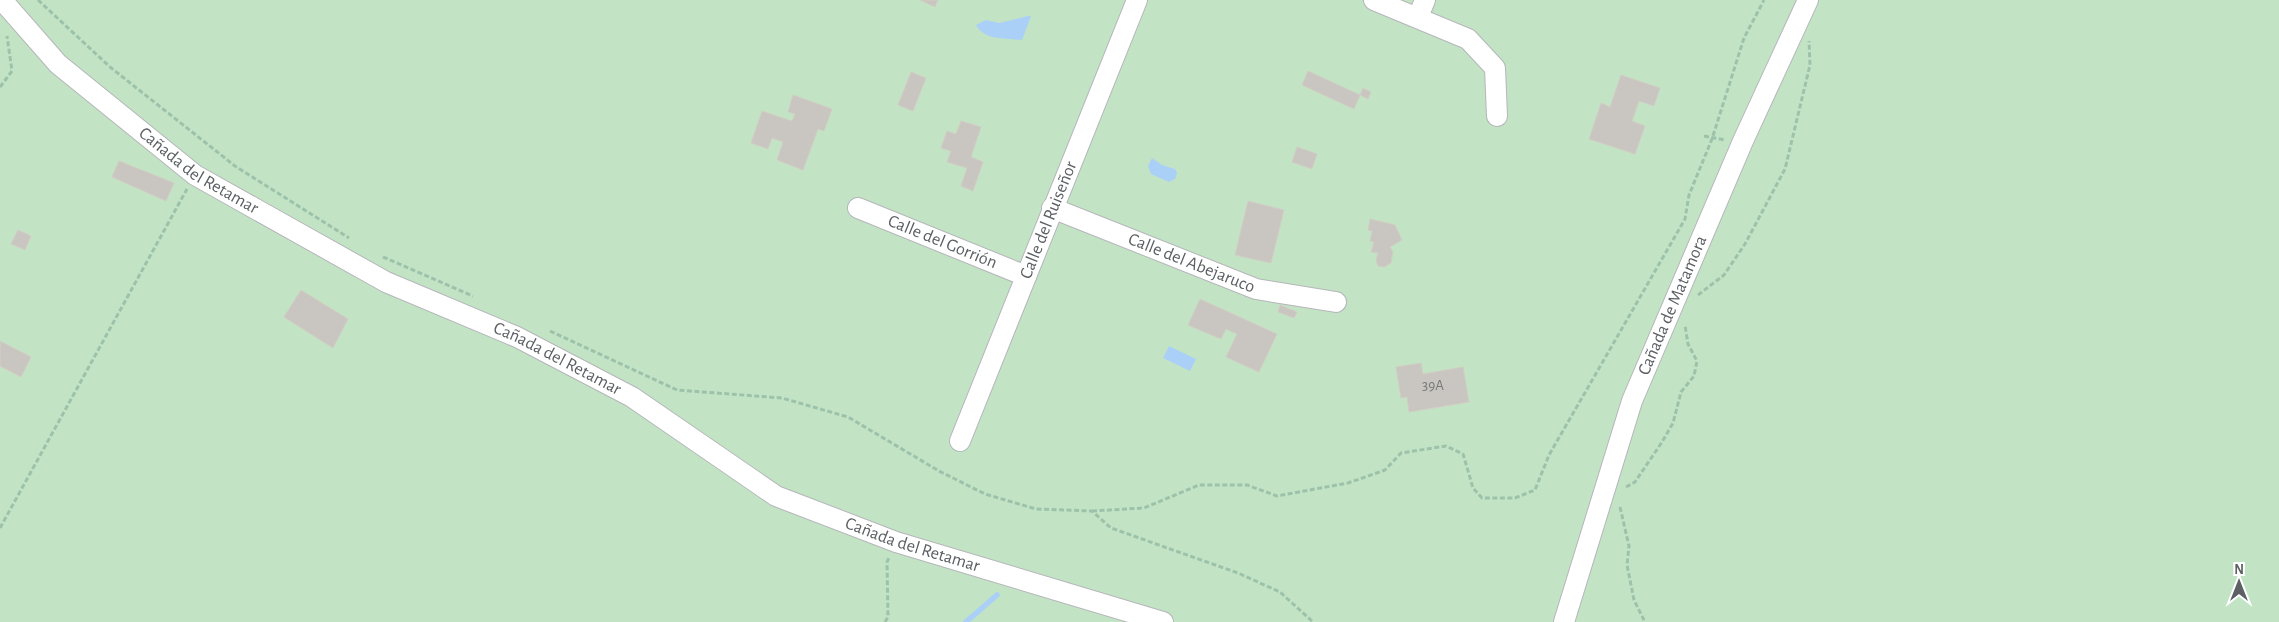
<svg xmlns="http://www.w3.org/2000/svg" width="2279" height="622" font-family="'Alegreya Sans',sans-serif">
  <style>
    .green { fill: #c3e3c5 }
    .water { fill: #abd0f7 }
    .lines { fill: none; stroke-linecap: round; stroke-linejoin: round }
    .stream { stroke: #abd0f7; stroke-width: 5.5 }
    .building { fill: #c9c6c1; stroke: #d1cec3 }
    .minor-casing { stroke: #b5b6ba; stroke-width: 22 }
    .path { stroke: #9cc3aa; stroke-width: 3; stroke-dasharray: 5 2.5; stroke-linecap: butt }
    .minor { stroke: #fff; stroke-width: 20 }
    .labels { text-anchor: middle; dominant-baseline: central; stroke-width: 4; stroke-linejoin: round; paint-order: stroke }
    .number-label { font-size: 15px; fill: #77797a }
    .street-label { font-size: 18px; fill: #5c5f63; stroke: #fff }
  </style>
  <rect width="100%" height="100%" fill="#edece4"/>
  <path class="green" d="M 0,0 L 2279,0 L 2279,622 L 0,622 Z"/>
  <path class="water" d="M 1028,16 L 1031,16 L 1022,40 C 1005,38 985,41 976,25 L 986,20 L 999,23 Z
    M 1152,158 L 1162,165 L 1175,169 L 1177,173 L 1175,179 L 1169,182 L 1151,174 L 1148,166 Z
    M 1169,346 L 1196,359 L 1190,371 L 1163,358 Z"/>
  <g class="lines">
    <path class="stream" d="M 966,622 L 997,595"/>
  </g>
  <path class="building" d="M 920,0 L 938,0 L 935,7 Z
    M 1308,71 L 1360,95 L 1354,109 L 1302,85 Z
    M 911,72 L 926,78 L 913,111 L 898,105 Z
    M 1621,75 L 1660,88 L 1654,106 L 1639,101 L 1632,121 L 1645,126 L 1635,154 L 1589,139 L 1601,103 L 1610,107 Z
    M 1363,88 L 1371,92 L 1368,99 L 1360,95 Z
    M 793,95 L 832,109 L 824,131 L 818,129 L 803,170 L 777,160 L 783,142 L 772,138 L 768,149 L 751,143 L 762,111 L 792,121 L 795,114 L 788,112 Z
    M 961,121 L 981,127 L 971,157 L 983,162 L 973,191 L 961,186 L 967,168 L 947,162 L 951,151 L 941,148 L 947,131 L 956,134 Z
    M 1297,147 L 1317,154 L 1312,169 L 1292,162 Z
    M 119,161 L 174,183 L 166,201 L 112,177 Z
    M 1248,201 L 1284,210 L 1271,263 L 1235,255 Z
    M 1370,219 L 1395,225 L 1402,240 L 1390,247 L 1393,252 L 1391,263 L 1384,267 L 1378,266 L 1376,260 L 1378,253 L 1371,252 L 1374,242 L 1370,241 L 1372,231 L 1368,230 Z
    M 18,230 L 31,236 L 25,250 L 11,244 Z
    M 301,290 L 348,319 L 333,348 L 284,317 Z
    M 1200,299 L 1277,334 L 1259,372 L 1226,357 L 1237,334 L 1226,329 L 1221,339 L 1188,325 Z
    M 1280,305 L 1297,312 L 1294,318 L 1278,312 Z
    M 0,341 L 31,357 L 21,377 L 0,366 Z
    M 1421,363 L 1423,374 L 1463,367 L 1469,402 L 1409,412 L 1407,397 L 1401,398 L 1396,367 Z"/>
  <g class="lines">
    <g class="minor-casing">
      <g id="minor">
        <path id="s1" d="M 2,0 L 58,64 L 195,175 L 386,282 L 517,337 L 632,397 L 776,496 L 896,542 L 1163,622"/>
        <path d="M 1374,0 L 1468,39 L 1495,68 L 1497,116"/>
        <path d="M 1418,17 L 1425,0"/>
        <path id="s2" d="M 858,208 L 1026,276"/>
        <path id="s3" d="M 1052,208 L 1256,289 L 1336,302"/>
        <path id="s4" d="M 960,441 L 1137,0"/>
        <path id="s5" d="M 1564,622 L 1632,401 L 1743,141 L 1808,0"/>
      </g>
    </g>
    <path class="path" d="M 38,0 L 110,67 L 235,166 L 349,238
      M 0,87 L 12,71 L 7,36
      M 1704,136 L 1725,140
      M 383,257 L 473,296
      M 1698,295 L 1724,275 L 1745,244 L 1785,169 L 1810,65 L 1809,41
      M 550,331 L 677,390 L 782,398 L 848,417 L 939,471 L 985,494 L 1036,509 L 1092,511 L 1111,528 L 1238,573 L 1280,592 L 1313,622
      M 1626,487 L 1635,482 L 1662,442 L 1673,423 L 1681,392 L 1694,376 L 1697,361 L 1688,344 L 1685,325
      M 1620,507 L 1629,546 L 1627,565 L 1634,600 L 1645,622
      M 1092,511 L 1144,508 L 1199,485 L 1247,485 L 1277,496 L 1348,483 L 1385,470 L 1401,453 L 1446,446 L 1463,454 L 1473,488 L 1482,498 L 1515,498 L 1535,490 L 1549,455 L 1685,219 L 1689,195 L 1712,139 L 1744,38 L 1764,0
      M 0,528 L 187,189
      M 885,622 L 888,617 L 887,562 L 889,558"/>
    <use href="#minor" class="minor"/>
  </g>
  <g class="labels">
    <g class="number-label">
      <text x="1433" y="385">39A</text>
    </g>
    <g class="street-label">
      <text stroke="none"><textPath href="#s1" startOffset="262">Cañada del Retamar</textPath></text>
      <text stroke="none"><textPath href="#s4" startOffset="238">Calle del Ruiseñor</textPath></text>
      <text stroke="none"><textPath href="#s2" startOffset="91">Calle del Gorrión</textPath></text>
      <text stroke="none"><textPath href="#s3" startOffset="150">Calle del Abejaruco</textPath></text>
      <text stroke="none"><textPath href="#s5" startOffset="335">Cañada de Matamora</textPath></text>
      <text stroke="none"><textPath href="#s1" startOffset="668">Cañada del Retamar</textPath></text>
      <text stroke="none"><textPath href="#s1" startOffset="1072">Cañada del Retamar</textPath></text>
    </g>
  </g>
  <g transform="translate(2239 582)" stroke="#ffffff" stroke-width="4" paint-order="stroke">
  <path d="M0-4L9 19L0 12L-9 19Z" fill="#5c5f63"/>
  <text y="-8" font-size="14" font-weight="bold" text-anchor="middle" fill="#5c5f63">N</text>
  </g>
</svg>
